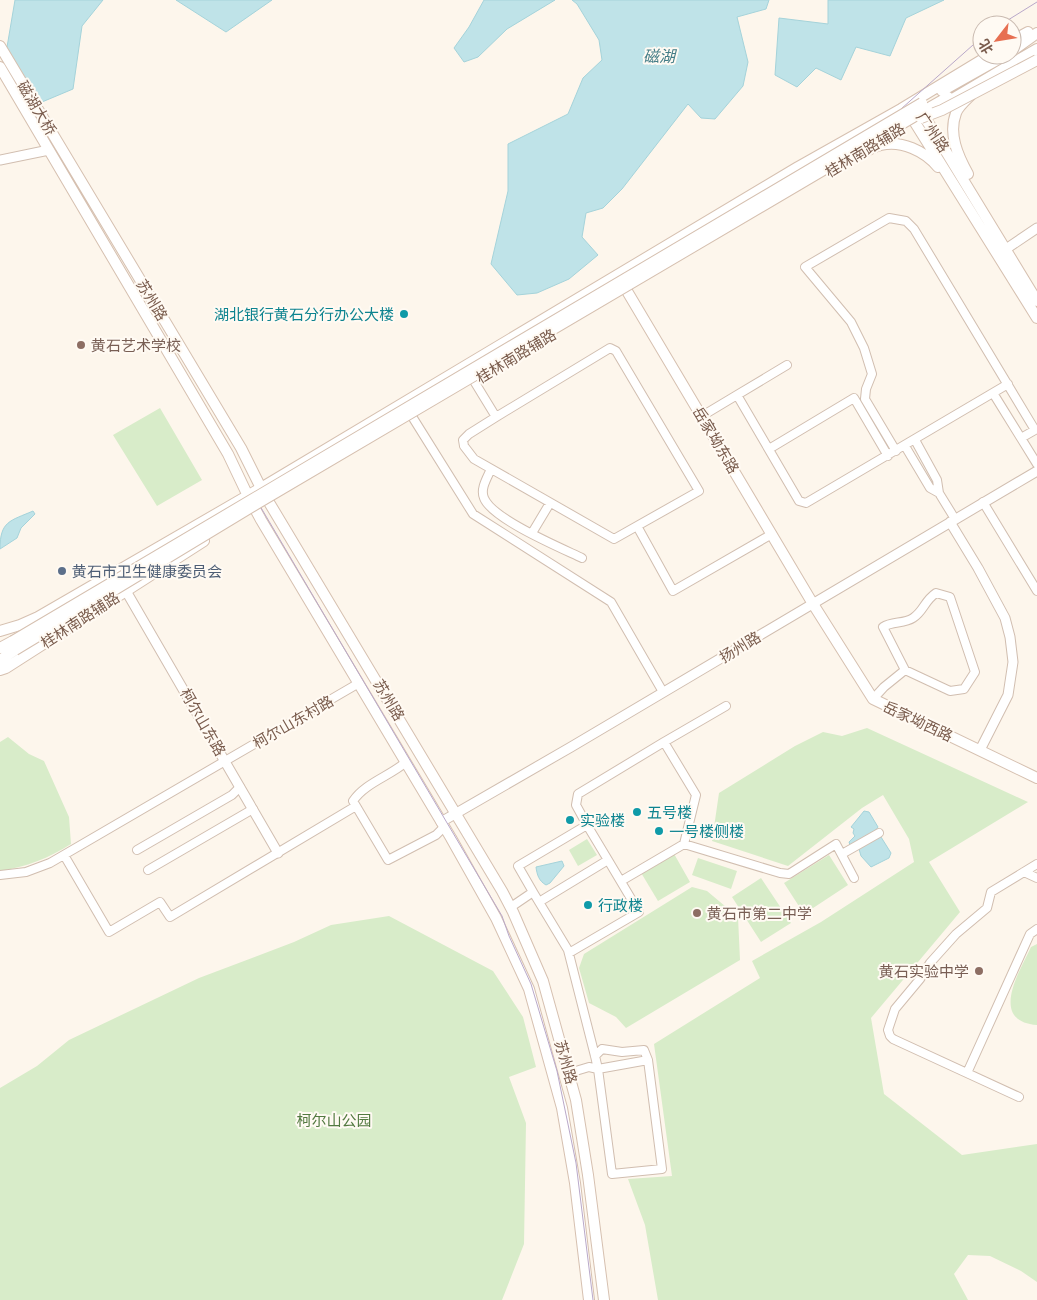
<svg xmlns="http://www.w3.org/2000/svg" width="1037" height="1300" font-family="Ubuntu,'Noto Sans SC',sans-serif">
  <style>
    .green { fill: #d8ecc9 }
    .water { fill: #bfe3e8; stroke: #a5d3da }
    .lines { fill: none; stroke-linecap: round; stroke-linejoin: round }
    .minor-casing { stroke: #d1beb0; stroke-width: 10 }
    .tertiary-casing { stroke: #d1beb0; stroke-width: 11 }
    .secondary-casing { stroke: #d6c0b0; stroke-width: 12 }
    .minor { stroke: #fff; stroke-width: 8 }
    .tertiary { stroke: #fff; stroke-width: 9 }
    .secondary { stroke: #fff; stroke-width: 10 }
    .tram { stroke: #b9a8c9; stroke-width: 1 }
    .secondary-bridge-casing { stroke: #d6c0b0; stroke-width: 12; stroke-linecap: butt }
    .secondary-bridge { stroke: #fff; stroke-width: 10 }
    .culture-dot { fill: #0f9aa8; stroke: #fffaf3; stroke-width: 2 }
    .education-dot { fill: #8d6e63; stroke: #fffaf3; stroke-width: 2 }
    .service-dot { fill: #5c6f8a; stroke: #fffaf3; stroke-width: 2 }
    .labels { text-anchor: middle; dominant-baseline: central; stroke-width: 4; stroke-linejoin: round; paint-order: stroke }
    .street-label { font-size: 15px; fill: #7a5c4d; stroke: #fffaf3 }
    .culture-label { font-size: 15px; fill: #0d838f; stroke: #fffaf3; text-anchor: start }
    .education-label { font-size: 15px; fill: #785e54; stroke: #fffaf3; text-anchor: start }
    .service-label { font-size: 15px; fill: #4e5e75; stroke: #fffaf3; text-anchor: start }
    .park-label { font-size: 15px; fill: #537a41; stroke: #fffaf3 }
    .water-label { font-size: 16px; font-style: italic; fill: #437c86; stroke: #fffaf3 }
  </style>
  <rect width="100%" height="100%" fill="#fdf6ec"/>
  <path class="green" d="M 160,408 L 202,480 L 157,506 L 113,435 Z
    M 867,728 L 1028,802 L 929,862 L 960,912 L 871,1018 L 884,1094 L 962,1155 L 1037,1144 L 1037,1282 L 1021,1271 L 990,1256 L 968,1255 L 954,1274 L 968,1300 L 658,1300 L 645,1225 L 628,1179 L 672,1176 L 654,1044 L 760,978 L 752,961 L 821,922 L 914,862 L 909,839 L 883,795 L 862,808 L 788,866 L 712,841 L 719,793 L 795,746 L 823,732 L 842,736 Z
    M 8,737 L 29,754 L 44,761 L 69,817 L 71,844 C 49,858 26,867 0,871 L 0,742 Z
    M 587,839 L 597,855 L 578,866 L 569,850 Z
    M 673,852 L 690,882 L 658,901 L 640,871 Z
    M 829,855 L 848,885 L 804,914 L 784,883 Z
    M 698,858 L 737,871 L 731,889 L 692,875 Z
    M 761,878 L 791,923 L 761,942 L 732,897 Z
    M 692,887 L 707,891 L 738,917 L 740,960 L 626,1028 L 616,1017 L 589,1003 L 579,968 L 584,954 Z
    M 389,916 L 493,971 L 523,1017 L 536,1067 L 509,1077 L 526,1123 L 524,1244 L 502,1300 L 0,1300 L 0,1088 L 37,1066 L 69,1040 L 199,978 L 294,942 L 331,925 Z
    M 1037,944 L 1037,1025 C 988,1021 1020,971 1031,947 Z"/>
  <path class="water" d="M 15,0 L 103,0 L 82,26 L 73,89 L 42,102 L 23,89 L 6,53 Z
    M 176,0 L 272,0 L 226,32 Z
    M 484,0 L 555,0 L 507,29 L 478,57 L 464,62 L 454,48 L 469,27 Z
    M 572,0 L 769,0 L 766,9 L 737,17 L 748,62 L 743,86 L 715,119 L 701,118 L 688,104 L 622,189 L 603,208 L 586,213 L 582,237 L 598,255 L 569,279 L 537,293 L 517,295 L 491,264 L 508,191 L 508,144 L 568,114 L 583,78 L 602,60 L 599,40 L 577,4 Z
    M 828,0 L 944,0 L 906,18 L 890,56 L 856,47 L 841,80 L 816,68 L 797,87 L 775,75 L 779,18 L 828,24 Z
    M 33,511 L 35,514 L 21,528 L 17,538 L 0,549 C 0,521 10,521 33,511 Z
    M 864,811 L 869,812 L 878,827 L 875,831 L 850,845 L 849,842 L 855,836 L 853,833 L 854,829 L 851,827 Z
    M 878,837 L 881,837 L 891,853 L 889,858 L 871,867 L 861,856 L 859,849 Z
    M 562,861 L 564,866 L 550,883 L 546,885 C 539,881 537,875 536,867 Z"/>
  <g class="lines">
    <g class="minor-casing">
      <path id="minor" d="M 610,348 L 616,351 L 699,491 L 614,539 L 474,459 L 464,446 L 463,440 L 469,434 L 496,417 Z
        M 787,365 L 737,395 L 799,501 L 806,503 L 1008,384
        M 474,381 L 496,417
        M 993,393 L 1037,464
        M 702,416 L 737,395
        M 413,418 L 473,514 L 611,602 L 663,692
        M 915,440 L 937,480 L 939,493 L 955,519
        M 905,446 L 930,488 L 939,493
        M 769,449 L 854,398 L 888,456
        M 896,451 L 865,399 L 866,389 L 872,374 L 864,348 L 851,322 L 805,267 L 889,218 L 906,221 L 914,229 L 1035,430 L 1021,438
        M 491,469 C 487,478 480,489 484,498 C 492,519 561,548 582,558
        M 983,502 L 1037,591
        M 637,526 L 673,591 L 772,534
        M 532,533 L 550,503
        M 873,699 L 884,687 L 905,670 L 950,691 L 964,689 L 975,672 L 950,597 L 936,593 C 924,601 924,611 913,618 C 904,624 892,621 883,627 L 905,670
        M 664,742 L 726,706
        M 356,806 L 388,860 L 436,835 L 444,827
        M 587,825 L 576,805 L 578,794 L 664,742 L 696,795 L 684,844
        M 137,850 L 232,795 L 240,787
        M 842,854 L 879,833
        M 64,855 L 109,932 L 160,902 L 170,917 L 356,806 L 353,801 C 365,783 390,776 406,762
        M 148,870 L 253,809
        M 1024,872 L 1037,878
        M 0,875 L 26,872 L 50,863 L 359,683
        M 621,881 L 684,844 L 780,873 L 789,874 L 836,844 L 854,878
        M 539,902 L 568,950 L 595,1056 L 598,1069 L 612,1174 L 662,1169 L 648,1060 L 598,1069 L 589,1067 L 569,1073
        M 511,907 L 533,892 L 539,902 L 608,860 L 587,825 L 518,866 L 533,892
        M 569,953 L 639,912 L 608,860
        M 595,1056 L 602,1049 L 622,1052 L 644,1050 L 648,1060
        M 967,1073 L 1030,934 L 1037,929
        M 1019,1097 L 893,1039 L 890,1036 L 888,1030 L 895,1009 L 920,979 L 930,963 L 956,934 L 987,908 L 991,892 L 1037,864"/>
    </g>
    <g class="tertiary-casing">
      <path id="tertiary" d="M 0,160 L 49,150
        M 1006,249 L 1037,228
        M 950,522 L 978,568 L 1005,618 L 1010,637 L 1013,662 L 1008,695 L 980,750
        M 126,591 L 278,853
        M 441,822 L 571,747 L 1037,471"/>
    </g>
    <g class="secondary-casing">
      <path id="secondary" d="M 1012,41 L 1028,32
        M 0,46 L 241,448 L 264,494 L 502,891 L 513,912 L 543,981 L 576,1100 L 588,1175 L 604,1300
        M 1012,51 L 1037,33
        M 0,67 L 228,454 L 248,496 L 261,520 L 451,838 L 496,918 L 529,989 L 562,1108 L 575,1183 L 589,1300
        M 942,91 L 1006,55
        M 944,104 L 1037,49
        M 927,109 L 948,97
        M 913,110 L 914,121 L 1037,318
        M 919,110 L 931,127 L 1037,301
        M 859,155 C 866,151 873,147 881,145 C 901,140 925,151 938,167
        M 968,174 C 958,156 948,134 956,113 C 958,107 966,100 971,95
        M 621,281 L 813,604 L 873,699 L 1037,778
        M 0,631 L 20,625 L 38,617 L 261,488 L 798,167 L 901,109 L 990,55
        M 0,648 L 13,641
        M 0,660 L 15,650
        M 0,670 L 6,668 L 204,541"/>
    </g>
    <use href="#minor" class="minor"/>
    <use href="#tertiary" class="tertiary"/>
    <use href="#secondary" class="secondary"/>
    <path class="tram" d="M 1000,25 L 1037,2
      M 593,1300 L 576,1163 L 557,1071 L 531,984 L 509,936 L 502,916 L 260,506 L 259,500 L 262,495 L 270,490 L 892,121 L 901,109 L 982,37"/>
    <g class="secondary-bridge-casing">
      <path id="secondary-bridge" d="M 921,118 L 942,110 L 1037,60
        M 13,641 L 922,103
        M 15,650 L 258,503 L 927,109"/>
    </g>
    <use href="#secondary-bridge" class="secondary-bridge"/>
  </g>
  <g class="culture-dot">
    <circle cx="404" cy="314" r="5"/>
    <circle cx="637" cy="812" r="5"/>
    <circle cx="570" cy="820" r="5"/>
    <circle cx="659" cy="831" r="5"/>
    <circle cx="588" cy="905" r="5"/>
  </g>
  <g class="education-dot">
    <circle cx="81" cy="345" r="5"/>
    <circle cx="697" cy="913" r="5"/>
    <circle cx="979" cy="971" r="5"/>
  </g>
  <circle class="service-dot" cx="62" cy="571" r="5"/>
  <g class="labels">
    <g class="street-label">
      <text transform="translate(37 108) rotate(59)">磁湖大桥</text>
      <text transform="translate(933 132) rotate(56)">广州路</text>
      <text transform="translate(865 150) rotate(-31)">桂林南路辅路</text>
      <text transform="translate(152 300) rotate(59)">苏州路</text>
      <text transform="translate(516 356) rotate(-31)">桂林南路辅路</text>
      <text transform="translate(716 440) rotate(59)">岳家坳东路</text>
      <text transform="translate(80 620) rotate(-33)">桂林南路辅路</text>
      <text transform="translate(740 647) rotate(-31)">扬州路</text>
      <text transform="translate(389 700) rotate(59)">苏州路</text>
      <text transform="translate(918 721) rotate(25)">岳家坳西路</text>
      <text transform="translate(203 722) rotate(60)">柯尔山东路</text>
      <text transform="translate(293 722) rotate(-30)">柯尔山东村路</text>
      <text transform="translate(566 1062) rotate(74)">苏州路</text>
    </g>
    <g class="culture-label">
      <text x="394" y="314" text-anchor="end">湖北银行黄石分行办公大楼</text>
      <text x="647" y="812">五号楼</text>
      <text x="580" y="820">实验楼</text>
      <text x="669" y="831">一号楼侧楼</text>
      <text x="598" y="905">行政楼</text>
    </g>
    <g class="education-label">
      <text x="91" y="345">黄石艺术学校</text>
      <text x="707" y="913">黄石市第二中学</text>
      <text x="969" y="971" text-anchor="end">黄石实验中学</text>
    </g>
    <g class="service-label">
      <text x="72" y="571">黄石市卫生健康委员会</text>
    </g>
    <g class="park-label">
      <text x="334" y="1120">柯尔山公园</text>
    </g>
    <g class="water-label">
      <text x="659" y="56">磁湖</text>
    </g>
  </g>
  <g transform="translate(997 40) rotate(239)"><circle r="24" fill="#fffaf3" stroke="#cabbb1"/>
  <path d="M0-4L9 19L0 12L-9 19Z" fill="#e76f51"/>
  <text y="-8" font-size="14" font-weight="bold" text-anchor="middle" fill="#7a5c4d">北</text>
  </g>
</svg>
